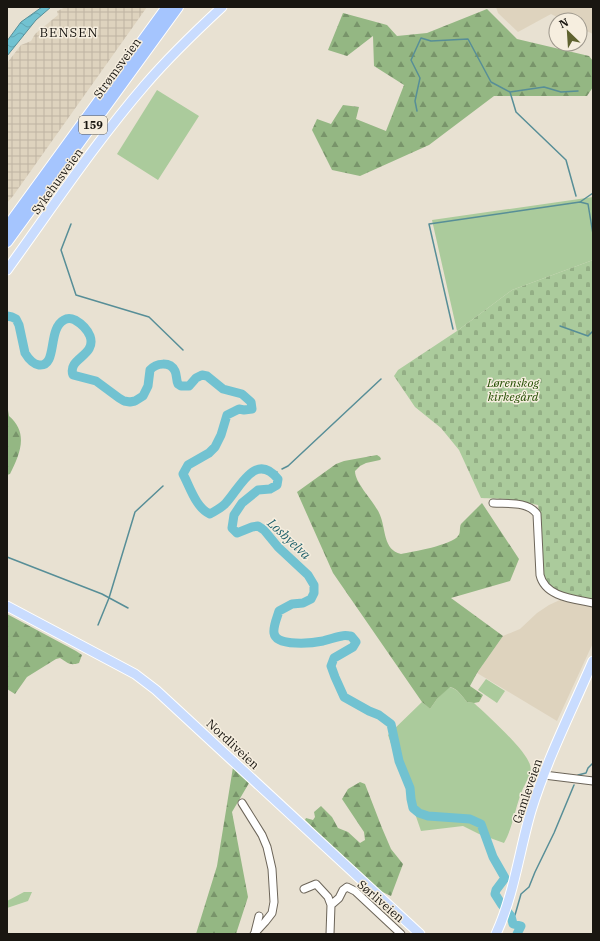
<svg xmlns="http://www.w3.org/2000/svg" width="600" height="941" font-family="'IBM Plex Serif',serif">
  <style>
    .built { fill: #ded3be }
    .industrial { fill: url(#industrial-grid) }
    .grass { fill: #abcb9c }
    .forest { fill: url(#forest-firs) }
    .cemetery { fill: url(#cemetery-stones) }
    .water { fill: url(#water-waves); stroke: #578e97 }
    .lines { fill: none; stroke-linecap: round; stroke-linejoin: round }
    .stream { stroke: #578e97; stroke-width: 1.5 }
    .river { stroke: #71c2d1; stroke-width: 9 }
    .minor-casing { stroke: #6c6559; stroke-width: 9 }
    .major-casing { stroke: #fff; stroke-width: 11 }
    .highway-casing { stroke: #fff; stroke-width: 12 }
    .minor { stroke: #fff; stroke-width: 7 }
    .major { stroke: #c9dcfe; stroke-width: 9 }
    .highway { stroke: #a5c5fe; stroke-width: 10 }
    .labels { text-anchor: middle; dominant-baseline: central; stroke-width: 3; stroke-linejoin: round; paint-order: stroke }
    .shield { fill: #f6eedf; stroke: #5b574f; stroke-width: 1 }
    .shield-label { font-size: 11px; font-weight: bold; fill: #191611 }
    .street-label { font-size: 12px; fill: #191611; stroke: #f6eedf }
    .park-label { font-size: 12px; font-style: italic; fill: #234d00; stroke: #f6eedf }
    .neighbourhood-label { font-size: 13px; letter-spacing: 1px; fill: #191611; stroke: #f6eedf }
    .water-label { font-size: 13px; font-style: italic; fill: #1b5e69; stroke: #f6eedf }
  </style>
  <defs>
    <pattern id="industrial-grid" width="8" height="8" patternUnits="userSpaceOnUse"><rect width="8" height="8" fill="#ded3be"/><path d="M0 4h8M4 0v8" fill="none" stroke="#beb4a2"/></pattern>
    <pattern id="forest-firs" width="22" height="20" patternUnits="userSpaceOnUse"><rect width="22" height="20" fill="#94b783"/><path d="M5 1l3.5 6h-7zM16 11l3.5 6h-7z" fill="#78946a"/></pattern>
    <pattern id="cemetery-stones" width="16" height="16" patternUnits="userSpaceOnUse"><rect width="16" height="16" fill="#abcb9c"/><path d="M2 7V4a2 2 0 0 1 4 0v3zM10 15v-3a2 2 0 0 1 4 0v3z" fill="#93ae85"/></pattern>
    <pattern id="water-waves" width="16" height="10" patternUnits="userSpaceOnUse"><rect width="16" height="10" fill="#71c2d1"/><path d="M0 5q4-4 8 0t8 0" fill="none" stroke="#61a6b2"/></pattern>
  </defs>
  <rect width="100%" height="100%" fill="#e8e1d2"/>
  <path class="built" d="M 496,7 L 593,7 L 593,34 L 580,28 L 580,20 L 563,20 L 551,14 L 518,32 L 498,13 Z
    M 562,599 L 593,606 L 593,643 L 557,721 L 477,673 L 503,636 L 520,629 L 537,613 L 549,605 Z"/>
  <path class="industrial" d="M 66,7 L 147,7 L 13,196 L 7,203 L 7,63 L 21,45 L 31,41 L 35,34 L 58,15 L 57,11 Z"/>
  <path class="grass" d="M 157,90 L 199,116 L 158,180 L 117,154 Z
    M 593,197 L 592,202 L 593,215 L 593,260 L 512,290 L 457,331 L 432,220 Z
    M 486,679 L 505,691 L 497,703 L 478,690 Z
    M 449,687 C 457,688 462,696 467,702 L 474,703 C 487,715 526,750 530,765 C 533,773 525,783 522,791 C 515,808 513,827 504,843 L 479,834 L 463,826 L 421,831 L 388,735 L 422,702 L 430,709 L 437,699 Z
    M 24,892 L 32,892 L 28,901 L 7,908 L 7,901 Z"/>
  <path class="forest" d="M 487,9 L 517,39 L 589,56 L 593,61 L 593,87 L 587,96 L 494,96 L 429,145 L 360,176 L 332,170 L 312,130 L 317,119 L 331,124 L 343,105 L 359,107 L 356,119 L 386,131 L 404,85 L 374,66 L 373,36 L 347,56 L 328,50 L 343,13 L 387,25 L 397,36 L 427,33 Z
    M 7,407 L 8,410 L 9,416 C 29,433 20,454 10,474 L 7,475 Z
    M 377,455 L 380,457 L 381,459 L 380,460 L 366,463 L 360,466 L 355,471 C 355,484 375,502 380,515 C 386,529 383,550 401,554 C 412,552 452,545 458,536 C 461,533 459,528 461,524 L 482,503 L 519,559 L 510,581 L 451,598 L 503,636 L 477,673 L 470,686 L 483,695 L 479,702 L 474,703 L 467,702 C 462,696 457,688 450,687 L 437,699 L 430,709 L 422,702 L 333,573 L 297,492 L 336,464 L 344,461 Z
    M 7,614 L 76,651 L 82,655 L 79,663 C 70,666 68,663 60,658 L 56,659 L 27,677 L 15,694 L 7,689 Z
    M 234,761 L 252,778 L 232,812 L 248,897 L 236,934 L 196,934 L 217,866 Z
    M 360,782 L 365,784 L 382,828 L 391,849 L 403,864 L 391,896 L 374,888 L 305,820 L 306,818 L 313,820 L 315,817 L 314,812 L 321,806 L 332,817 L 338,828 L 348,832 L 360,843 L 365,840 L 364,832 L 342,799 L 348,789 Z"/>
  <path class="cemetery" d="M 593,260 L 593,601 L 559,592 L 553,589 L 543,579 L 542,531 L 538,505 L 508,499 L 481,498 L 459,450 L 441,428 L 415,407 L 394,376 L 398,370 L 457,331 L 512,290 Z"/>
  <path class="water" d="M 42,7 L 51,7 L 36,20 L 7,56 L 7,41 L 21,22 Z"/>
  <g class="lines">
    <path class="stream" d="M 510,92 L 544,87 L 561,92 L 578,91
      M 417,111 L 415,101 L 420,78 L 411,60 L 421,38 L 431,41 L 468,39 L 491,82 L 510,92 L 516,112 L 566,160 L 576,196
      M 580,202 L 593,193
      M 71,224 L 61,250 L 76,295 L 149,317 L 183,350
      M 560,326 L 588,336 L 593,331
      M 453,329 L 429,224 L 580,202 L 588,204 L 593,234
      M 282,469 L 288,466 L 381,379
      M 274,473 L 277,472
      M 7,557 L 102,594 L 128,608
      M 98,625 L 109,598 L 135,512 L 163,486
      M 578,775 L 586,773 L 588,768 L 593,763
      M 511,916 L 515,915 L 521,894 L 529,887 L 535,872 L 554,833 L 574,785"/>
    <path class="river" d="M 7,316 L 12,317 L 16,319 L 19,325 L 25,353 C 28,358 33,364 39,365 C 58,367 47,329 64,320 C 67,318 71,318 75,320 C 82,324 87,329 90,336 C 97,356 67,358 73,375 L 96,381 L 119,398 L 124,401 L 130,402 L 135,401 L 143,396 L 148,386 L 150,370 C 156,363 170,361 175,371 C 177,375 176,380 178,384 L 181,386 L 189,386 L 196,378 L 202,375 L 207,376 L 223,389 L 242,394 L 251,402 L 252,409 L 244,410 L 239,409 L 227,415 L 221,435 L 215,447 L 209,453 L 188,465 L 183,474 C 190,487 196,508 210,514 C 215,511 221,508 225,504 C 240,488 255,451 278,479 L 277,485 L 270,489 L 258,490 L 242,503 L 234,515 L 232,528 L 237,533 L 252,527 L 258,526 L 264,530 L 278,547 L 308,575 L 314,585 L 314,593 L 311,599 L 303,603 L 292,604 L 279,611 C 277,618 273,626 274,633 C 276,647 313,643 323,641 C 330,639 336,637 342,636 C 345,635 348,636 351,636 L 356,642 L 353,647 L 334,658 L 331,666 L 335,677 L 344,697 L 369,711 L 379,715 L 391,724 L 399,761 L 410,788 L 411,799 L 413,808 L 419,813 L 428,816 L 470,819 L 481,824 L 493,857 L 505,878 L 496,890 L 495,894 L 502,905 L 511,916 L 513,924 L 521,926 L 517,934"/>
    <g class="minor-casing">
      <path id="minor" d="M 493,503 C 507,504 528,501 537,514 L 540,575 C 545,597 574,599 593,603
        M 544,775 L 593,781
        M 242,803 L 262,835 L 267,847 L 272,869 L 274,902 L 272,913 L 265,922 L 254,934
        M 304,889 L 316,884 L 328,897 L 331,905 L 330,934
        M 331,905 L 339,898 L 343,890 L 347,887 L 355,891 L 401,934
        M 255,932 L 259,916"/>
    </g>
    <g class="major-casing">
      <path id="major" d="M 7,270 C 52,208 95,143 145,85 C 169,57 195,32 222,7
        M 7,606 L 120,666 L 135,674 L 156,690 L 420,934
        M 496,934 C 514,895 519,852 531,811 C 547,759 572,710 593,661"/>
    </g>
    <g class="highway-casing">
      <path id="highway" d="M 7,227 L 167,7
        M 7,242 L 178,7"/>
    </g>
    <use href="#minor" class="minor"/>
    <use href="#major" class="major"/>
    <use href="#highway" class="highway"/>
  </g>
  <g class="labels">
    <rect class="shield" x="79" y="116" width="28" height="18" rx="3"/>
    <g class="shield-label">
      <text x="93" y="125">159</text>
    </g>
    <g class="street-label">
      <text transform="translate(117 68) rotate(-54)">Strømsveien</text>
      <text transform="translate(57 181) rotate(-54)">Sykehusveien</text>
      <text transform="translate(233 744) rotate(43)">Nordliveien</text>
      <text transform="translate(527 791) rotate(-71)">Gamleveien</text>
      <text transform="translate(381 901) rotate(41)">Sørliveien</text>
    </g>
    <g class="park-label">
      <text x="513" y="382">Lørenskog<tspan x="513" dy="14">kirkegård</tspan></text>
    </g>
    <g class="neighbourhood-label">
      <text x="69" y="32">BENSEN</text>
    </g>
    <g class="water-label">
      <text transform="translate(289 539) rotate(43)">Losbyelva</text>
    </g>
  </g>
  <rect width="600" height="941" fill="none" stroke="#191611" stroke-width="16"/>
  <g transform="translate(568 32) rotate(335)"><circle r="19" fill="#f6eedf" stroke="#9e988d"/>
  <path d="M0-3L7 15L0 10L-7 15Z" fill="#5f622f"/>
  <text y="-6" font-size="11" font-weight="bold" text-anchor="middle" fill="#191611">N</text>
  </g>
</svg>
